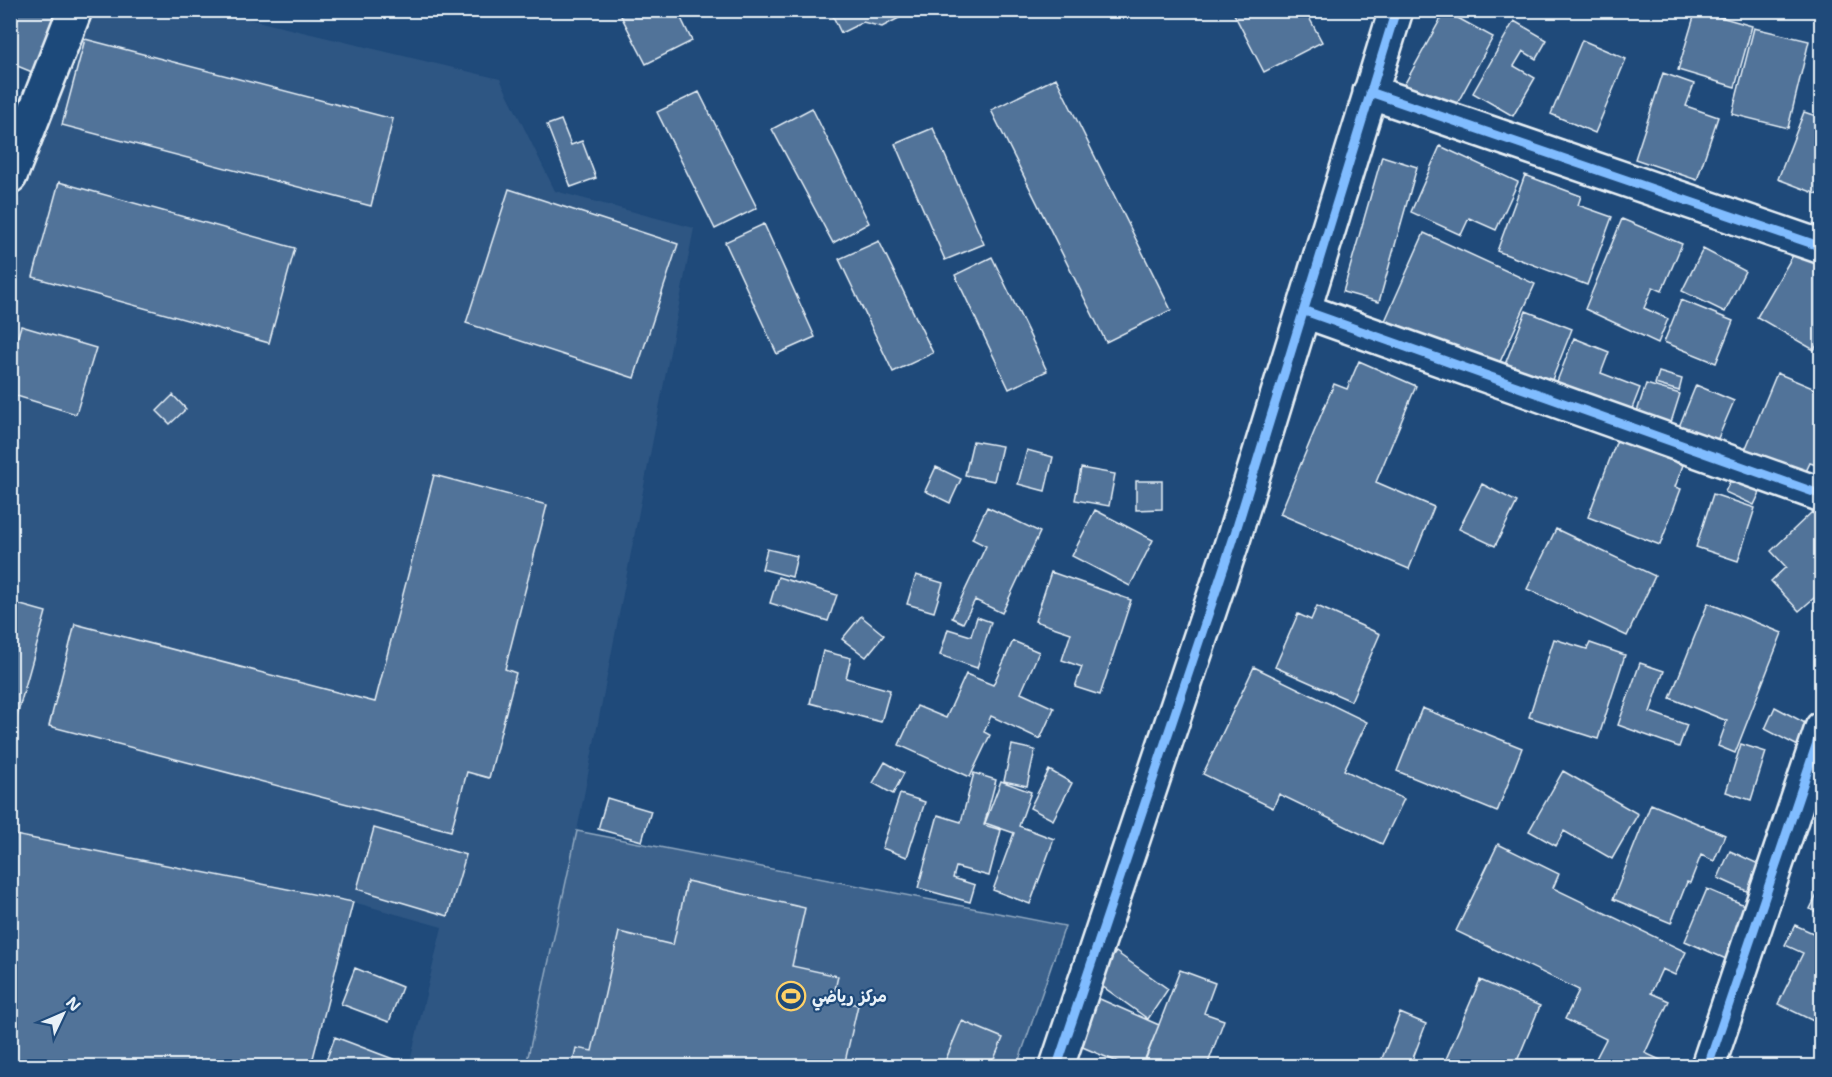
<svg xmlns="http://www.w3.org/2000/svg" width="1832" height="1077" font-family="'Shantell Sans','Playpen Sans Arabic',sans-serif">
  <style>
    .built { fill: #2e5683 }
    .green { fill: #3c628c; stroke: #92aac2; stroke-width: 1.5 }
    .building { fill: #517399; stroke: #e8f1f8; stroke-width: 1.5 }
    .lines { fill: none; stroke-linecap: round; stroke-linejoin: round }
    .minor-casing { stroke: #e8f1f8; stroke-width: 38 }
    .minor { stroke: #1f4a7a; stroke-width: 33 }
    .cycleway-casing { stroke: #1f4a7a; stroke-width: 13 }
    .cycleway { stroke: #80bcff; stroke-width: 9 }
    .labels { text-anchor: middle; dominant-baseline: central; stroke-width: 4.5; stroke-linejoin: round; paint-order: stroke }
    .poi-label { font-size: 16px; font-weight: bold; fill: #e8f1f8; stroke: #1f4a7a; text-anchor: start }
  </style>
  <rect width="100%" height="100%" fill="#1f4a7a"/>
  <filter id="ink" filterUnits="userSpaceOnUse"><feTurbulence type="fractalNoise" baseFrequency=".0167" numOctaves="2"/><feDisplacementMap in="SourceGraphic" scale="12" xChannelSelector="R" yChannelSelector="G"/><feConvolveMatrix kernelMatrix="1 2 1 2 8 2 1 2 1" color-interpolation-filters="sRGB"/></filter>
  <g filter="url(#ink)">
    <path class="built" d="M 210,10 L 500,79 L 555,191 L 694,228 L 577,831 L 526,1066 L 409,1066 L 442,927 L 353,902 L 11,834 L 10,222 L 94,11 Z"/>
    <path class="green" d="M 577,831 L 1065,926 L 1017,1066 L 526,1066 Z"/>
    <path class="building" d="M 10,10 L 58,11 L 32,72 L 10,63 Z
      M 618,10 L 677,10 L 692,41 L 646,64 Z
      M 830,10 L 914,10 L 882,27 L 863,22 L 841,33 Z
      M 1232,10 L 1305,10 L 1322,42 L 1264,72 Z
      M 1447,10 L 1466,10 L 1462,18 Z
      M 1696,10 L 1752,26 L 1735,87 L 1678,70 Z
      M 1445,11 L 1493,37 L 1452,113 L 1403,87 Z
      M 1514,21 L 1547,40 L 1536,59 L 1523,51 L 1514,66 L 1535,78 L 1513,116 L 1473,93 Z
      M 1754,28 L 1809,41 L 1788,128 L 1732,114 Z
      M 85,39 L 393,119 L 371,206 L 62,125 Z
      M 1582,40 L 1626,59 L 1595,133 L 1551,114 Z
      M 1663,73 L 1694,84 L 1686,106 L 1718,117 L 1697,180 L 1635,159 Z
      M 1056,78 L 1171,310 L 1106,342 L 991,110 Z
      M 699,92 L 757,208 L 715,229 L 657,112 Z
      M 812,108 L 869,223 L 833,243 L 772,129 Z
      M 1804,112 L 1822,118 L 1822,196 L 1778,179 Z
      M 561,120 L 571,145 L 582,141 L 596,178 L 571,187 L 547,125 Z
      M 933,128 L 984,244 L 945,260 L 895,144 Z
      M 1440,146 L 1518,182 L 1496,230 L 1469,218 L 1461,235 L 1411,212 Z
      M 1382,156 L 1417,167 L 1379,302 L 1343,292 Z
      M 1525,175 L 1581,196 L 1578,205 L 1612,217 L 1587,285 L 1497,251 Z
      M 59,182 L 295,248 L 269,343 L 33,277 Z
      M 509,189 L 678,244 L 634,378 L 466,323 Z
      M 1622,219 L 1682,244 L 1662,291 L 1653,287 L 1644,308 L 1668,319 L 1658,343 L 1585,309 Z
      M 764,224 L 815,337 L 777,354 L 725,242 Z
      M 1424,233 L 1535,284 L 1495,373 L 1384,323 Z
      M 879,241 L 933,353 L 893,372 L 839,259 Z
      M 1703,249 L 1745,271 L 1725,312 L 1682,291 Z
      M 1796,250 L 1822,266 L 1822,337 L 1814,350 L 1757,317 Z
      M 992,257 L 1047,371 L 1009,389 L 955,275 Z
      M 1681,300 L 1733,321 L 1716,363 L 1664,342 Z
      M 1526,311 L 1572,329 L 1548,390 L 1502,372 Z
      M 21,326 L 96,348 L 76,414 L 10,394 L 10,361 Z
      M 1574,338 L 1609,352 L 1601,373 L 1640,388 L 1628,419 L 1554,389 Z
      M 1359,361 L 1416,386 L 1376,482 L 1434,507 L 1409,569 L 1280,514 L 1334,384 L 1347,389 Z
      M 1659,372 L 1682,379 L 1679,391 L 1655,384 Z
      M 1777,373 L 1822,392 L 1822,467 L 1810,463 L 1802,480 L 1743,455 Z
      M 1646,384 L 1680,394 L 1667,435 L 1633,424 Z
      M 1696,385 L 1734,401 L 1713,450 L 1676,434 Z
      M 173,395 L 186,409 L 170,424 L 157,411 Z
      M 1617,440 L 1683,465 L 1675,487 L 1681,489 L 1660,545 L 1588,517 Z
      M 973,441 L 1002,446 L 994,481 L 965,475 Z
      M 1027,450 L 1053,457 L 1045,491 L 1018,484 Z
      M 936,467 L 961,479 L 950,503 L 925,491 Z
      M 1081,468 L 1115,474 L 1109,506 L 1075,500 Z
      M 434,475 L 547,505 L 505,669 L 516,673 L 489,778 L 467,772 L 451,831 L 49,726 L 75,624 L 375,702 Z
      M 1733,475 L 1762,488 L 1754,505 L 1725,492 Z
      M 1136,481 L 1162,481 L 1162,509 L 1136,510 Z
      M 1482,484 L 1517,502 L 1495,546 L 1459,529 Z
      M 1713,494 L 1755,508 L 1738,561 L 1696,547 Z
      M 987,507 L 1040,532 L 1002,613 L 975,600 L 963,623 L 952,618 L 986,546 L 972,539 Z
      M 1095,510 L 1153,540 L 1130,586 L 1072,556 Z
      M 1812,512 L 1822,523 L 1822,591 L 1799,611 L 1771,581 L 1786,567 L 1771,551 Z
      M 1556,529 L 1655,576 L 1627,636 L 1527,589 Z
      M 767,549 L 797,556 L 792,577 L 762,569 Z
      M 1051,572 L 1131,600 L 1100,695 L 1075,687 L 1082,667 L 1062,660 L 1071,633 L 1035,621 Z
      M 916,575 L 943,583 L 934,612 L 907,604 Z
      M 778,577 L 837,595 L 828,621 L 770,603 Z
      M 10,602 L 46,612 L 10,741 Z
      M 1708,603 L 1782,633 L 1735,753 L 1718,746 L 1727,721 L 1670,698 Z
      M 1317,606 L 1380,634 L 1351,701 L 1275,667 L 1298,614 L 1311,620 Z
      M 861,616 L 884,635 L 866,657 L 842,639 Z
      M 977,617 L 991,622 L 977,668 L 940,655 L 948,629 L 971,636 Z
      M 1554,639 L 1587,649 L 1590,643 L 1625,655 L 1598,739 L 1529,717 Z
      M 1013,641 L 1039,652 L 1021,693 L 1054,708 L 1040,739 L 991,716 L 984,732 L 990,735 L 970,777 L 899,745 L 917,706 L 946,718 L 966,674 L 993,685 Z
      M 823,651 L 851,658 L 846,678 L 890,690 L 881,722 L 810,703 Z
      M 1640,663 L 1664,671 L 1650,712 L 1687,725 L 1679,747 L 1618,725 Z
      M 1254,667 L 1367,722 L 1344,770 L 1404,799 L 1382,844 L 1279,794 L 1273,808 L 1203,774 Z
      M 1775,707 L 1809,725 L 1798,746 L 1765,729 Z
      M 1422,708 L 1522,748 L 1497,812 L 1397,771 Z
      M 1741,744 L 1766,752 L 1751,800 L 1726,792 Z
      M 1012,745 L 1035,750 L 1027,786 L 1004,781 Z
      M 885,762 L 904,773 L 893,794 L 873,783 Z
      M 1049,770 L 1072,783 L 1053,820 L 1030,808 Z
      M 1563,771 L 1638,814 L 1612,859 L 1564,831 L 1556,846 L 1529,831 Z
      M 974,773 L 996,780 L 984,825 L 1001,830 L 989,876 L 956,867 L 953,878 L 975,885 L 970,902 L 918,888 L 938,815 L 961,822 Z
      M 1001,781 L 1031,792 L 1019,826 L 1054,839 L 1030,904 L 993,890 L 1014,833 L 985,823 Z
      M 900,794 L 925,802 L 907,857 L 882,848 Z
      M 607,798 L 651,811 L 642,841 L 598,829 Z
      M 1651,804 L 1725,835 L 1714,861 L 1701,855 L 1690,883 L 1687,882 L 1671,923 L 1613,899 Z
      M 374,828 L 466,855 L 448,916 L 357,889 Z
      M 10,834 L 353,902 L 311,1066 L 10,1066 Z
      M 1498,844 L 1559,874 L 1553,888 L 1686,952 L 1675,975 L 1662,969 L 1651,993 L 1669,1001 L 1645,1053 L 1673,1066 L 1592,1066 L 1606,1039 L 1565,1019 L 1579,990 L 1456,931 Z
      M 1730,851 L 1763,866 L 1751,893 L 1718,878 Z
      M 687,881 L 805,908 L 792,966 L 838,976 L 833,999 L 858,1005 L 844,1066 L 572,1066 L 576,1048 L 592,1051 L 619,932 L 673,945 Z
      M 1822,885 L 1822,915 L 1810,909 Z
      M 1707,889 L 1749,907 L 1726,959 L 1685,941 Z
      M 1795,925 L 1822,937 L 1822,965 L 1818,972 L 1822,973 L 1822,1025 L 1778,1004 L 1803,953 L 1785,945 Z
      M 1116,952 L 1168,989 L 1148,1019 L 1095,981 Z
      M 355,968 L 402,987 L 389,1022 L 341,1004 Z
      M 1180,970 L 1215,983 L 1204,1013 L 1224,1020 L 1207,1066 L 1143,1066 Z
      M 1480,980 L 1540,1006 L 1515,1066 L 1443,1066 Z
      M 1093,996 L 1159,1025 L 1142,1066 L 1127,1066 L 1073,1043 Z
      M 1400,1013 L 1426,1024 L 1410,1066 L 1379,1066 Z
      M 962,1021 L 1003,1038 L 991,1066 L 943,1066 Z
      M 335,1037 L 401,1062 L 399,1066 L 324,1066 Z"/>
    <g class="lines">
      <g class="minor-casing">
        <path id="minor" d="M 1370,92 L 1822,247
          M 10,176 L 75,10
          M 1305,311 L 1822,495
          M 1057,1066 L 1233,540 L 1396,10
          M 1708,1066 L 1822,728"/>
      </g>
      <use href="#minor" class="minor"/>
      <g class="cycleway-casing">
        <path id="cycleway" d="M 1370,92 L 1822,247
          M 1305,311 L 1822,495
          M 1057,1066 L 1233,540 L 1396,10
          M 1708,1066 L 1822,728"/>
      </g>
      <use href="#cycleway" class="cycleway"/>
    </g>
  </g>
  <defs>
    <g id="stadium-ring" transform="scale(1.5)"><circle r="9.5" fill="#1f4a7a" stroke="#ffd166" stroke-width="1.5"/><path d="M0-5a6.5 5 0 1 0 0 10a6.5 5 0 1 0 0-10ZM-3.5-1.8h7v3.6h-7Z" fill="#ffd166"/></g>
  </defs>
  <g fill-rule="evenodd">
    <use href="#stadium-ring" x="791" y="996"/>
  </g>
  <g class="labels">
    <g class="poi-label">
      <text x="812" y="996">مركز رياضي</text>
    </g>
  </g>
  <rect width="1832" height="1077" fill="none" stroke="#1f4a7a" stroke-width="36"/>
  <rect x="18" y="18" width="1796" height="1041" fill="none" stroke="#e8f1f8" stroke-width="2" filter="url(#ink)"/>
  <g transform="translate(63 1014) rotate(46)" stroke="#1f4a7a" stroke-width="4.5" paint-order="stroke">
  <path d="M0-4.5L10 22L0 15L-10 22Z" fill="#e8f1f8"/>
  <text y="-9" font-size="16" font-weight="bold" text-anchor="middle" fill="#e8f1f8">N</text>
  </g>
</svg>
